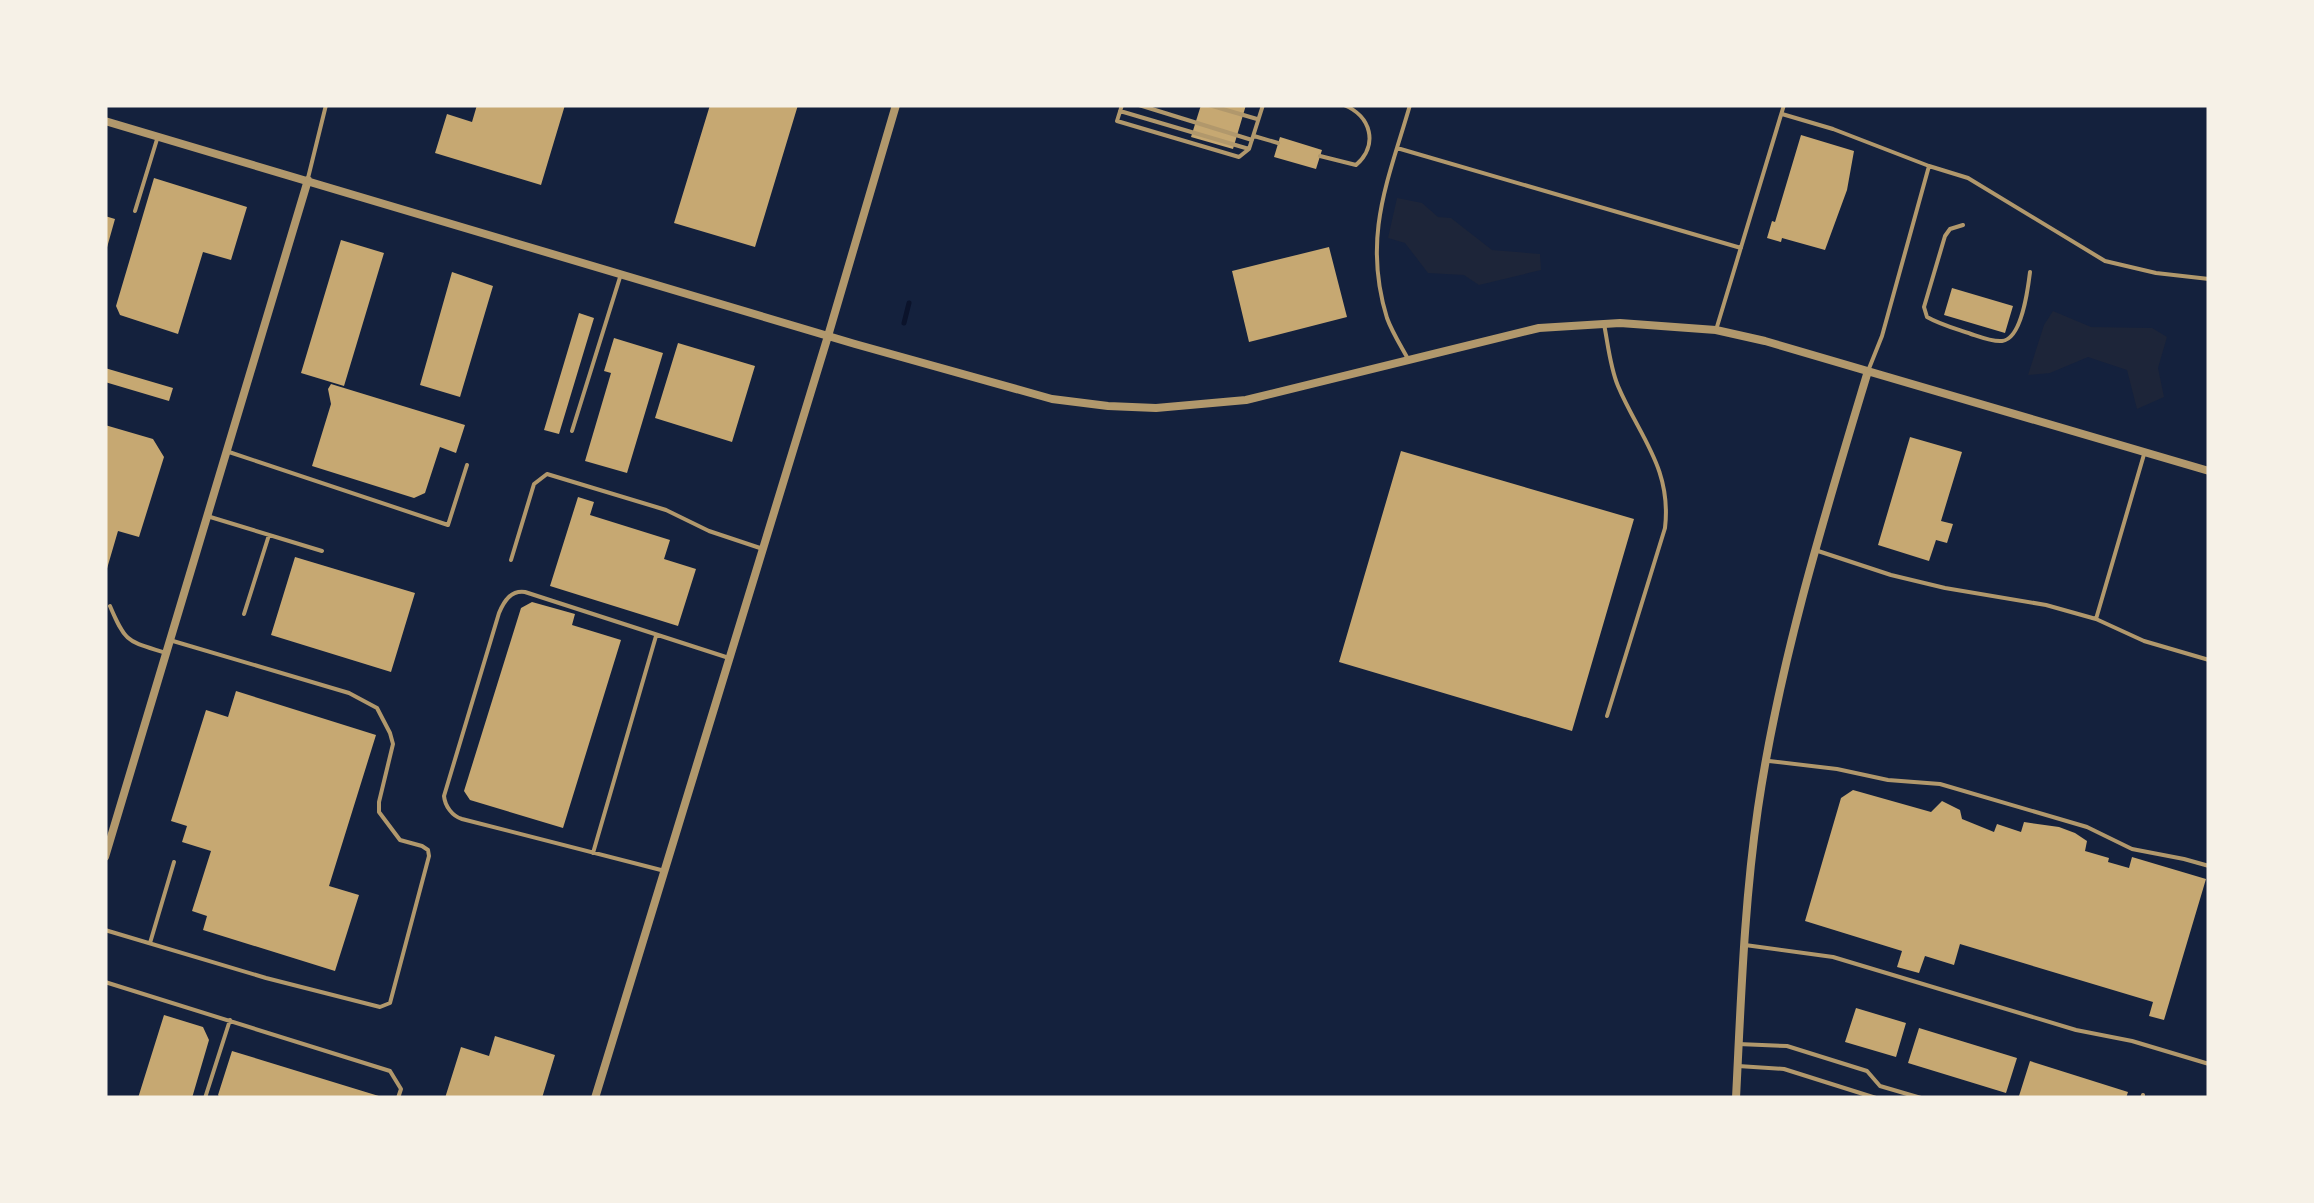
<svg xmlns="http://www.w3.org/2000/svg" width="2314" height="1203" font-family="'PT Sans',sans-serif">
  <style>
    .green { fill: #1d2539 }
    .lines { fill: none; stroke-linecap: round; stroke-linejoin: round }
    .stream { stroke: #0b132b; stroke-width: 5 }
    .building { fill: #c6a872 }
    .service { stroke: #b1986c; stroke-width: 4 }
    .minor { stroke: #b1986c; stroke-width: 8 }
  </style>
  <rect width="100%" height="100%" fill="#14213d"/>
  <path class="green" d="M 1397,198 L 1422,203 L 1438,217 L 1451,218 L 1492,250 L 1540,254 L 1541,270 L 1479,285 L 1464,275 L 1428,273 L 1405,243 L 1388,238 Z
    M 2053,311 L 2091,327 L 2152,328 L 2167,337 L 2158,368 L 2164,397 L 2137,409 L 2127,370 L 2088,357 L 2050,373 L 2028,375 L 2044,325 Z"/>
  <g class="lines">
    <path class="stream" d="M 904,323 L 909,303"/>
  </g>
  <path class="building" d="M 477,105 L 565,105 L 541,185 L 435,153 L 447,114 L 472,122 Z
    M 710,105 L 798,105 L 755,247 L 674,223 Z
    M 1201,105 L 1246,105 L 1233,149 L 1191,137 Z
    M 1801,135 L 1854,151 L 1847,190 L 1825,250 L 1782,238 L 1781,242 L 1767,238 L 1772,221 L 1775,222 Z
    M 1280,137 L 1322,150 L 1316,169 L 1274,157 Z
    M 154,178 L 247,207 L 231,260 L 203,252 L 178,334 L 120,315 L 116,306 Z
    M 105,216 L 115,219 L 106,251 L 105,251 Z
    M 341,240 L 384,253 L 344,386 L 301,373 Z
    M 1329,247 L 1347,317 L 1249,342 L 1232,271 Z
    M 452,272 L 493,286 L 460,397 L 420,385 Z
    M 1952,288 L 2013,306 L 2005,333 L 1944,315 Z
    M 579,313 L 594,318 L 559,434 L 544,430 Z
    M 614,338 L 663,353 L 627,473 L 585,461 L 611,373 L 604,371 Z
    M 678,343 L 755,366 L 732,442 L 655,418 Z
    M 105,368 L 173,388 L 169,401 L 105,382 Z
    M 331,384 L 465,425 L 456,453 L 440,447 L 425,493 L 414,498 L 312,466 L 331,404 L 328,389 Z
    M 105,425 L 153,439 L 164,457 L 139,537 L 118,531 L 106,572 Z
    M 1910,437 L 1962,452 L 1941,521 L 1953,524 L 1947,543 L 1936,540 L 1929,561 L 1878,545 Z
    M 1401,451 L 1634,519 L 1572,731 L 1339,662 Z
    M 578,497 L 594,502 L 590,515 L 670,540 L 664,559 L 696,569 L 678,626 L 550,586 Z
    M 295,557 L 415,593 L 391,672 L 271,635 Z
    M 532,602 L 575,614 L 572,625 L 621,640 L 563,828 L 470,800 L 464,791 L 521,608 Z
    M 236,691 L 376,735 L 329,886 L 359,895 L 335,971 L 203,930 L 207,916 L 192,911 L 211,851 L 182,842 L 187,826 L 171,821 L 206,710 L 228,717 Z
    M 1853,790 L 1931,812 L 1942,801 L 1960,810 L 1962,819 L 1994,832 L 1997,824 L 2021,832 L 2024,822 L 2059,827 L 2075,833 L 2087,841 L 2085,851 L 2109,858 L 2108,862 L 2129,868 L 2132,857 L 2206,879 L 2164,1020 L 2149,1016 L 2153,1002 L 1960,944 L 1954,965 L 1925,956 L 1919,973 L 1897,967 L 1902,951 L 1805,921 L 1841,798 Z
    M 1856,1008 L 1906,1023 L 1896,1057 L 1845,1042 Z
    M 164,1015 L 203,1027 L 209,1040 L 192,1098 L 138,1098 Z
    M 1919,1028 L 2017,1058 L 2006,1093 L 1908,1063 Z
    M 495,1036 L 555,1055 L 542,1098 L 445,1098 L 461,1047 L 489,1056 Z
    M 232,1051 L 382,1097 L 382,1098 L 220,1098 L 218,1095 Z
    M 2030,1061 L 2128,1092 L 2126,1098 L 2026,1098 L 2019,1096 Z"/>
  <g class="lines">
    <path class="service" d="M 1122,105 L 1117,121 L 1239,157 L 1249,149 L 1263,105
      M 1139,105 L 1252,140
      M 1209,105 L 1257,119
      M 1120,111 L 1249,149
      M 1782,114 L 1833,129 L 1929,166 L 1968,178 L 2105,261 L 2156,273 L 2209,279
      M 1254,136 L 1278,143
      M 1397,148 L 1741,248
      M 1320,156 L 1356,165 C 1379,145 1371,116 1344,105
      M 308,178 L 326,105
      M 135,211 L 158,136
      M 1963,225 L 1950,229 L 1945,236 L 1924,307 L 1927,317 C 1941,325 1957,329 1971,334 C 1980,337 1993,342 2002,341 C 2022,339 2028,288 2030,272
      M 1604,324 C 1608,344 1610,367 1618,386 C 1639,436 1672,468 1665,528 L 1607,716
      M 1716,330 L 1784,105
      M 1408,359 C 1401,346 1392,332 1387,318 C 1362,237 1388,181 1410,105
      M 1868,371 L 1882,336 L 1929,166
      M 572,431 L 621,274
      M 226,451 L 448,525 L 467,465
      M 207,516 L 322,551
      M 1815,550 L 1891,575 L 1945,588 L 2046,605 L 2096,619 L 2144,641 L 2209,660
      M 511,560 L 534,484 L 547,474 L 666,510 L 709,531 L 763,549
      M 110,606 C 126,644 128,641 166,653
      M 244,614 L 269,535
      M 2096,619 L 2145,451
      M 1769,761 L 1837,769 L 1888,780 L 1940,784 L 2087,827 L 2132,849 L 2184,859 L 2209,866
      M 593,853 L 656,636
      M 661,870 L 462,819 C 452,816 445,806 444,796 L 499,613 C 504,601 511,590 525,592 L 729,658
      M 105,930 L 266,978 L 380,1007 L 390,1003 L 429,856 L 428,850 L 422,846 L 400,840 L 379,812 L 379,802 L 393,744 L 390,733 L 377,708 L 349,693 L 173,641
      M 150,943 L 174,862
      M 1745,945 L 1833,957 L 2076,1030 L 2132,1041 L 2209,1064
      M 105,982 L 390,1071 L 401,1089 L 398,1098
      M 1738,1044 L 1787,1046 L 1867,1071 L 1880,1086 L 1921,1098
      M 1738,1066 L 1784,1069 L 1876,1098
      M 205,1098 L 230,1020
      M 2142,1098 L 2143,1095"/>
    <path class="minor" d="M 105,121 L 855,344 L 1052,399 L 1108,406 L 1156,408 L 1246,400 L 1539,328 L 1620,323 L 1716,330 L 1765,341 L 2209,471
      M 105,857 L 308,180
      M 595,1098 L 828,336 L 896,105
      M 1736,1098 C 1741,1001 1744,904 1758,808 C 1780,659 1825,514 1868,371"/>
  </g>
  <rect width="2314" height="1203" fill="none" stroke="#f6f1e7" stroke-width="215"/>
</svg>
